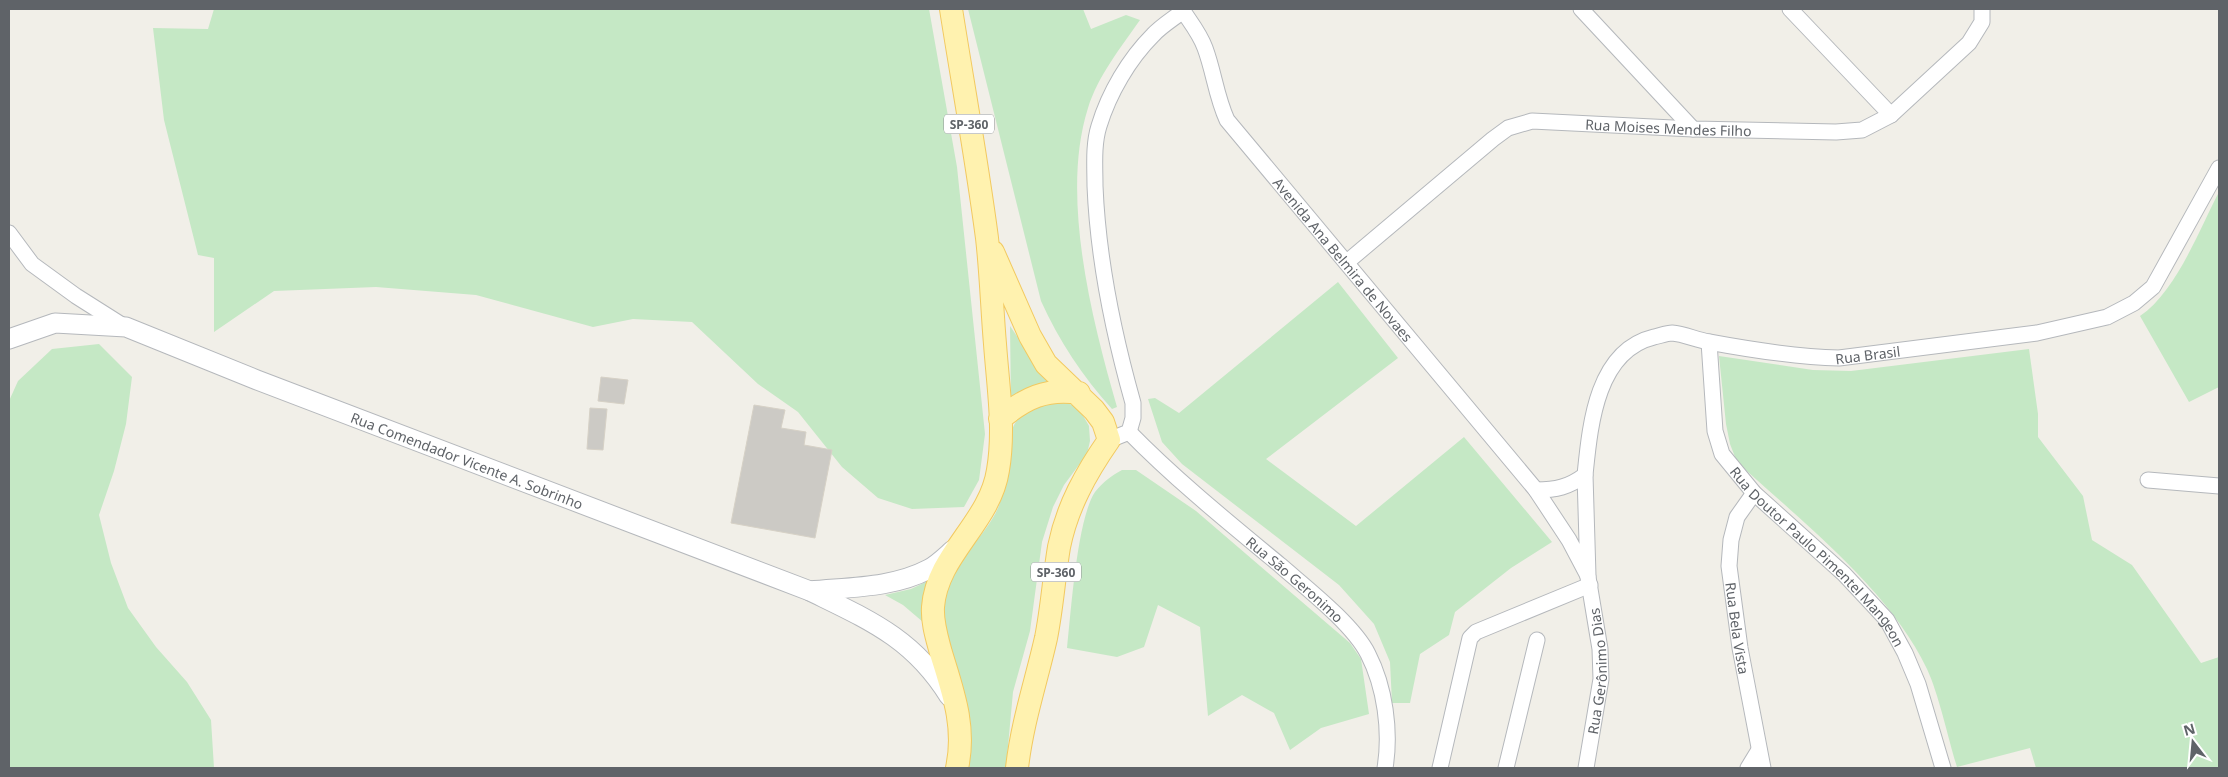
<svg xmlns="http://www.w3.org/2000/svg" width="2228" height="777" font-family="'Noto Sans',sans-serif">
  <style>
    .green { fill: #c5e8c5 }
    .building { fill: #cccac5; stroke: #d6d1c6 }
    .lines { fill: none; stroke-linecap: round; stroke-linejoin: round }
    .minor-casing { stroke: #b5b8bc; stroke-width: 17 }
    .tertiary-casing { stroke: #b5b8bc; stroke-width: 21 }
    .primary-casing { stroke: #f2c960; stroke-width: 24 }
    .minor { stroke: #fff; stroke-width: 15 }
    .tertiary { stroke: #fff; stroke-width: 19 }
    .primary { stroke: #fff2af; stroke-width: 22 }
    .labels { text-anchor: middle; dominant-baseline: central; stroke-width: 4; stroke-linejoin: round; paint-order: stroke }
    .shield { fill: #fff; stroke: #8f9295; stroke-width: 1 }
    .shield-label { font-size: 12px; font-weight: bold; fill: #5f6368 }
    .street-label { font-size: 14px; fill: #5f6368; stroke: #fff }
  </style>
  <rect width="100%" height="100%" fill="#f1efe8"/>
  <path class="green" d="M 214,9 L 929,9 L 957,167 L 985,434 L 979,480 L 964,507 L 912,509 L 878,498 L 842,467 L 798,412 L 758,384 L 692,322 L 633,319 L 593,327 L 476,295 L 376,287 L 274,291 L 214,332 L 214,258 L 198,255 L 164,120 L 153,28 L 208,29 Z
    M 968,9 L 1083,9 L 1091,29 L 1126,15 L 1140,20 C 1121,47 1098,76 1088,108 C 1060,196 1092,320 1117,407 L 1112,409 C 1083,377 1059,341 1041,301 Z
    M 2219,192 L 2219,387 L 2189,402 L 2140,316 C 2176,292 2199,230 2219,192 Z
    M 1338,282 L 1398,358 L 1266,459 L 1356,526 L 1464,437 L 1552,542 L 1511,568 L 1455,612 L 1449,635 L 1420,654 L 1410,703 L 1392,703 L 1390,662 L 1374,624 L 1339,585 L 1182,464 L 1162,442 L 1148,399 L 1155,398 L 1179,413 Z
    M 1010,326 L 1021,342 L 1060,383 L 1011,402 Z
    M 99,344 L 132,377 L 126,424 L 114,471 L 99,515 L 111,563 L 128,608 L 156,647 L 187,682 L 211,720 L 214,768 L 9,768 L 9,401 L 18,381 L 52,349 Z
    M 2029,349 L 2038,414 L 2038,437 L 2083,496 L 2092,540 L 2132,565 L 2201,663 L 2219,657 L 2219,768 L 2036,768 L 2030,748 L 1957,767 C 1948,738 1939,695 1927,669 C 1889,589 1802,522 1737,462 L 1730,444 L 1726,424 L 1719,356 L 1813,370 L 1851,371 Z
    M 1056,399 L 1069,403 L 1081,412 L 1089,426 L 1090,441 L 1087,454 L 1064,485 L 1053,507 L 1042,542 L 1030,631 L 1013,692 L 1006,768 L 964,768 C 956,718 940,652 943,603 C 946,568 985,538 998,508 C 1010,481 1001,443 1017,420 C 1027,406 1040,404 1056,399 Z
    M 1122,470 L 1136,470 L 1196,511 L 1350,643 L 1361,659 L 1369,714 L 1321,728 L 1290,750 L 1274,713 L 1242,695 L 1208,716 L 1200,627 L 1158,605 L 1144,647 L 1117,657 L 1067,648 C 1071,613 1077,519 1095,492 C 1103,482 1111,476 1122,470 Z
    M 930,580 L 924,593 L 923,622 L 903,605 L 885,595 L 911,589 Z"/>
  <path class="building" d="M 601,377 L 628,380 L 624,404 L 598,401 Z
    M 754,405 L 785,410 L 781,428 L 806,432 L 804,445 L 832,450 L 815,538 L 731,523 Z
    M 590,408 L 607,409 L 603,450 L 587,449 Z"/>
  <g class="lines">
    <g class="minor-casing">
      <g id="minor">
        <path d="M 1581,9 L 1693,129"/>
        <path d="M 1790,9 L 1891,115"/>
        <path id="s1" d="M 1183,11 C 1191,23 1200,34 1205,48 C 1214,72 1216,96 1227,120 L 1536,490 L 1569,540 L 1588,576 L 1585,475"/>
        <path d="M 9,233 L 32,264 L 76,296 L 125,327"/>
        <path id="s2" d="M 1347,262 L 1493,139 L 1508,128 L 1532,121 L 1693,129 L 1836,132 L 1862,130 L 1891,115 L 1969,43 L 1982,22 L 1982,9"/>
        <path id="s3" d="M 1709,342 L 1715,431 L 1722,454 L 1754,493 L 1844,574 L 1887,620 L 1905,653 L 1918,684 L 1943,768"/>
        <path id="s4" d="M 1129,432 C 1176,480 1228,522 1280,565 C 1305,587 1353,624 1368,654 C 1385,687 1391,731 1385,768"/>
        <path d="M 1109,440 L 1129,432 L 1133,418 L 1133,403 C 1113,332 1098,261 1095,186 C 1095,167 1093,145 1099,126 C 1109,93 1129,59 1153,35 C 1161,26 1173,19 1183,11"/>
        <path d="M 2148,480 L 2219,486"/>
        <path id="s5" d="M 1536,490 C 1556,490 1569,487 1585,475 C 1590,426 1596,351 1654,337 C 1659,336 1667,333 1672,333 C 1684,334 1697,340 1709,342 C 1752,350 1796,357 1839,358 L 2037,333 L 2107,317 L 2134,303 L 2153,287 L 2219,168"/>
        <path id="s6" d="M 1754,493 L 1737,517 L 1731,540 L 1729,566 L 1740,648 L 1763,768"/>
        <path d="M 1440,768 L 1470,638 L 1476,632 L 1590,585"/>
        <path d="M 1506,768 L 1537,640"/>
        <path id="s7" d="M 1586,768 L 1601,679 L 1600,649 L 1588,577"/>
        <path d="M 1748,768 L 1759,750"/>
      </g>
    </g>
    <g class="tertiary-casing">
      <g id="tertiary">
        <path id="s8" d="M 9,339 L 55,323 L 126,327 L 257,380 L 810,591 C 869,620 913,638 949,696"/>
        <path d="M 810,591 C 850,587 893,588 929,569 C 937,565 945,557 953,550"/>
      </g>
    </g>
    <g class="primary-casing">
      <path id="primary" d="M 951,9 C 963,85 977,162 987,238 C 991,273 992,309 995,344 C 998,386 1005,429 998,470 C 990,523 937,554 933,607 C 932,623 937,638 941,653 C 953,692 966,727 957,768
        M 993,252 L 1030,336 L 1046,364 L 1094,410 L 1103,422 L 1109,440 C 1086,473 1067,507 1059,547 C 1054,577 1052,608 1046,638 C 1036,682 1022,723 1017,768
        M 1000,419 C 1025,398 1046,388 1079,393"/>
    </g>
    <use href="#minor" class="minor"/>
    <use href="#tertiary" class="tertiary"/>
    <use href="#primary" class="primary"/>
  </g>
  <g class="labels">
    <g class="shield">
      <rect x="944" y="114.5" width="50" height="19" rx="4"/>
      <rect x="1031" y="562.5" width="50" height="19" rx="4"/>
    </g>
    <g class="shield-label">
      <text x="969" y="124">SP-360</text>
      <text x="1056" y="572">SP-360</text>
    </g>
    <g class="street-label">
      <text stroke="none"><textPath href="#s2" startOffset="371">Rua Moises Mendes Filho</textPath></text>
      <text stroke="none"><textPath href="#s1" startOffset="300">Avenida Ana Belmira de Novaes</textPath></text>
      <text stroke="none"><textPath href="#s5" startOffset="434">Rua Brasil</textPath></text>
      <text stroke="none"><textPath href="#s8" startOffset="486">Rua Comendador Vicente A. Sobrinho</textPath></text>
      <text stroke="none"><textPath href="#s3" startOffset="254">Rua Doutor Paulo Pimentel Mangeon</textPath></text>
      <text stroke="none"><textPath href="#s4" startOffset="222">Rua São Geronimo</textPath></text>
      <text stroke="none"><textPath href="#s6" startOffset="142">Rua Bela Vista</textPath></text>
      <text stroke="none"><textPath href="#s7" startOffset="98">Rua Gerônimo Dias</textPath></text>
    </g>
  </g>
  <rect width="2228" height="777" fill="none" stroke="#5f6368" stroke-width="20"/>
  <g transform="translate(2193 742) rotate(344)" stroke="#ffffff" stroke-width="4" paint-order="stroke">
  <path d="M0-4L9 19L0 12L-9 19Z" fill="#5f6368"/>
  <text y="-8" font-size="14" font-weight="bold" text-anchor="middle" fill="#5f6368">N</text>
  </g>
</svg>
